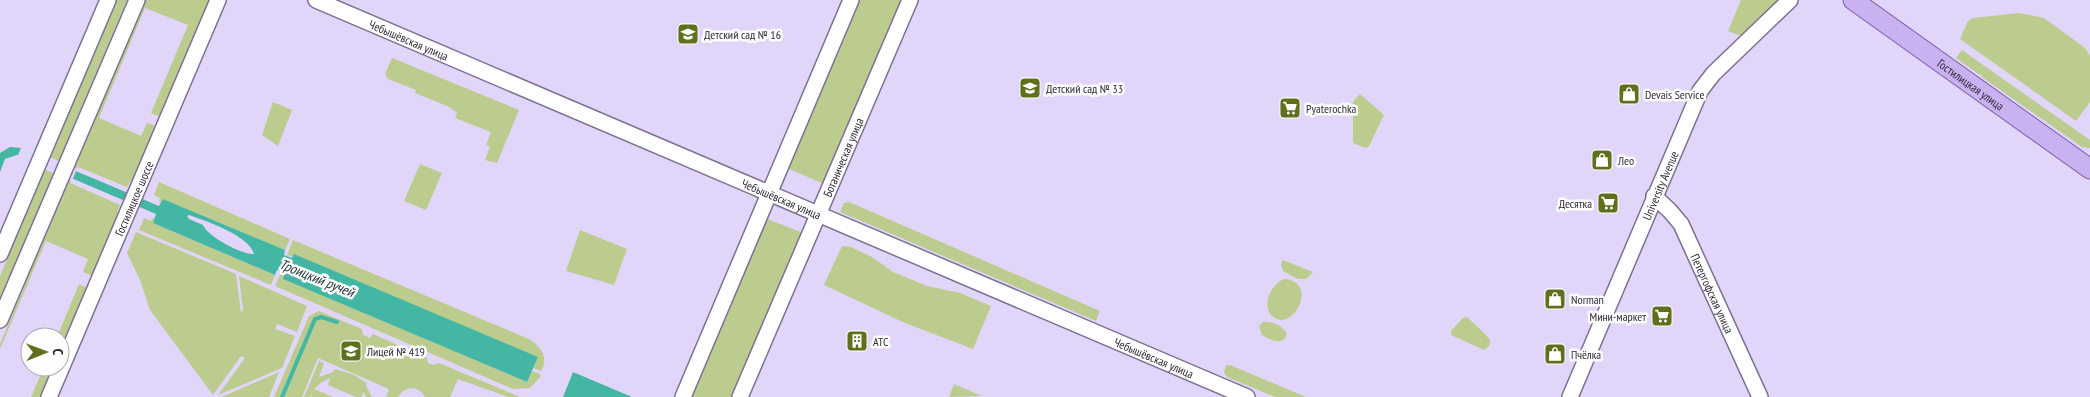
<svg xmlns="http://www.w3.org/2000/svg" width="2090" height="397" font-family="'PT Sans Narrow',sans-serif">
  <style>
    .green { fill: #bccc8f }
    .water { fill: #43b7a4; fill-rule: evenodd }
    .pier { fill: #e1d5f9 }
    .lines { fill: none; stroke-linecap: round; stroke-linejoin: round }
    .stream { stroke: #43b7a4; stroke-width: 4 }
    .minor-casing { stroke: #7c7191; stroke-width: 18 }
    .major-casing { stroke: #7d61a9; stroke-width: 21 }
    .minor { stroke: #fff; stroke-width: 15 }
    .major { stroke: #cab2f0; stroke-width: 19 }
    .labels { text-anchor: middle; dominant-baseline: central; stroke-width: 5; stroke-linejoin: round; paint-order: stroke }
    .poi-label { font-size: 12px; fill: #302b39; stroke: #fdfdfd; text-anchor: start }
    .street-label { font-size: 12px; fill: #302b39; stroke: #fdfdfd }
    .water-label { font-size: 14px; font-style: italic; fill: #1b302c; stroke: #fdfdfd }
  </style>
  <rect width="100%" height="100%" fill="#e1d5f9"/>
  <path class="green" d="M 117,0 L 127,0 L 0,299 L 0,276 Z
    M 145,0 L 210,0 L 161,117 L 151,113 L 188,25 L 145,8 L 99,118 L 141,136 L 147,123 L 156,126 L 133,182 L 130,181 L 127,187 L 78,167 L 80,161 L 70,183 L 120,205 L 117,213 L 119,214 L 93,276 L 83,272 L 88,259 L 46,241 L 0,349 L 0,344 Z
    M 857,0 L 902,0 L 824,184 L 787,168 Z
    M 1741,0 L 1778,0 L 1741,36 L 1728,31 Z
    M 2019,13 L 2044,18 L 2085,48 L 2090,56 L 2090,102 L 2076,121 L 1960,39 L 1968,21 L 1973,18 Z
    M 1962,50 L 2090,140 L 2090,148 L 2082,147 L 1982,77 L 1982,74 L 1980,75 L 1956,58 Z
    M 392,58 L 519,110 L 497,163 L 485,160 L 490,147 L 486,145 L 491,132 L 455,118 L 457,112 L 451,109 L 452,108 L 415,93 L 416,90 L 388,79 L 385,74 Z
    M 1360,94 L 1384,115 L 1369,146 L 1366,148 L 1353,143 L 1353,102 Z
    M 273,102 L 292,110 L 278,146 L 262,135 Z
    M 420,164 L 442,173 L 426,210 L 404,201 Z
    M 159,182 L 290,239 L 285,250 L 163,199 L 161,203 L 159,202 L 160,198 L 154,195 Z
    M 849,202 L 1100,311 L 1096,321 L 840,212 L 844,203 Z
    M 144,218 L 151,221 L 152,218 L 155,219 L 153,223 L 275,275 L 271,285 L 139,230 Z
    M 765,218 L 803,233 L 733,397 L 690,397 Z
    M 580,230 L 627,249 L 614,285 L 566,271 Z
    M 136,232 L 236,274 L 241,313 L 243,309 L 239,276 L 307,306 L 297,332 L 277,324 L 275,329 L 295,336 L 282,368 L 218,395 L 245,358 L 241,356 L 213,395 L 150,310 L 140,280 L 127,253 Z
    M 293,240 L 529,339 C 541,346 549,358 541,371 L 533,368 L 537,357 L 294,255 L 293,257 L 287,255 Z
    M 842,246 L 851,247 L 872,257 L 893,272 L 927,286 L 960,293 L 991,306 L 973,349 L 905,323 L 824,285 Z
    M 1283,260 L 1313,272 L 1306,279 L 1298,279 L 1283,271 L 1281,264 Z
    M 281,273 L 285,275 L 284,279 L 527,382 L 532,371 L 540,374 L 540,377 L 530,388 L 513,389 L 275,286 Z
    M 1284,279 C 1319,281 1294,330 1275,318 C 1259,308 1271,284 1284,279 Z
    M 79,284 L 87,288 L 60,352 L 60,337 L 57,337 Z
    M 319,311 L 362,329 L 363,335 L 370,338 L 373,334 L 427,358 L 428,363 L 434,365 L 439,363 L 520,397 L 508,397 L 458,379 L 450,397 L 425,397 C 418,385 405,386 398,397 L 386,397 L 389,389 L 318,358 L 302,397 L 274,397 L 309,316 Z
    M 1467,317 L 1484,333 L 1490,340 L 1490,345 L 1484,350 L 1451,335 L 1451,331 L 1463,318 Z
    M 1263,322 C 1272,321 1281,325 1287,333 L 1285,339 C 1278,344 1269,339 1262,335 L 1259,326 Z
    M 319,361 L 324,363 L 319,377 L 333,372 L 335,369 L 352,374 L 367,383 L 366,386 L 372,397 L 366,397 L 364,392 L 361,397 L 356,397 L 328,385 L 330,378 L 322,382 L 314,389 L 333,397 L 311,397 L 314,389 L 310,397 L 304,397 Z
    M 1226,365 L 1230,365 L 1306,397 L 1275,397 L 1227,377 L 1224,372 Z
    M 44,367 L 54,367 L 41,397 L 31,397 Z
    M 279,372 L 269,397 L 222,397 Z
    M 954,384 L 982,396 L 949,397 Z"/>
  <path class="water" d="M 10,147 L 21,148 L 159,206 L 163,199 L 285,250 L 284,255 L 292,258 L 294,254 L 538,357 L 527,382 L 283,279 L 285,273 L 277,270 L 275,275 L 153,223 L 156,214 L 17,155 L 5,159 L 0,172 L 0,153 ZM 189,215 C 206,221 250,236 254,254 C 242,255 207,236 203,225 L 189,219 L 187,216 Z
    M 573,372 L 632,397 L 563,397 Z"/>
  <path class="pier" d="M 22,145 L 77,169 L 72,181 L 17,158 Z"/>
  <g class="lines">
    <path class="stream" d="M 282,397 L 315,319 L 321,317 L 337,322"/>
    <g class="minor-casing">
      <g id="minor">
        <path id="s1" d="M 316,0 L 1247,397"/>
        <path id="s2" d="M 1654,196 L 1670,211 L 1681,224 L 1760,397"/>
        <path d="M 0,254 L 108,0"/>
        <path d="M 0,320 L 137,0"/>
        <path id="s3" d="M 49,397 L 218,0"/>
        <path d="M 683,397 L 851,0"/>
        <path id="s4" d="M 740,397 L 910,0"/>
        <path id="s5" d="M 1570,397 L 1700,91 L 1713,74 L 1790,0"/>
      </g>
    </g>
    <g class="major-casing">
      <g id="major">
        <path id="s6" d="M 1853,0 L 2090,169"/>
      </g>
    </g>
    <use href="#minor" class="minor"/>
    <use href="#major" class="major"/>
  </g>
  <defs>
    <g id="school-square" transform="scale(1.125)"><rect x="-9" y="-9" width="18" height="18" rx="4" fill="#5f6f1c" stroke="#fdfdfd"/><path d="M0-5L7-2L0 1L-7-2ZM-4 1L0 2.5L4 1V4Q0 6-4 4Z" fill="#fff"/></g>
    <g id="shop-square" transform="scale(1.125)"><rect x="-9" y="-9" width="18" height="18" rx="4" fill="#5f6f1c" stroke="#fdfdfd"/><path d="M-5-2.5h2.3a2.7 3.5 0 0 1 5.4 0H5L5.5 6h-11ZM-1.5-2.5h3a1.5 2.3 0 0 0-3 0Z" fill="#fff"/></g>
    <g id="supermarket-square" transform="scale(1.125)"><rect x="-9" y="-9" width="18" height="18" rx="4" fill="#5f6f1c" stroke="#fdfdfd"/><path d="M-6-5.5h2.5l.6 2H6L4.5 2H-2.5L-4.4-4H-6ZM-1.5 3.2a1.3 1.3 0 1 0 .1 0ZM3 3.2a1.3 1.3 0 1 0 .1 0Z" fill="#fff"/></g>
    <g id="building-square" transform="scale(1.125)"><rect x="-9" y="-9" width="18" height="18" rx="4" fill="#5f6f1c" stroke="#fdfdfd"/><path d="M-4-6H4V6H1V3H-1V6H-4ZM-2.5-4.3h1.7v1.8h-1.7ZM.8-4.3h1.7v1.8H.8ZM-2.5-1h1.7V.8h-1.7ZM.8-1h1.7V.8H.8Z" fill="#fff"/></g>
  </defs>
  <g fill-rule="evenodd">
    <use href="#school-square" x="688" y="34"/>
    <use href="#school-square" x="1030" y="88"/>
    <use href="#shop-square" x="1629" y="94"/>
    <use href="#supermarket-square" x="1290" y="108"/>
    <use href="#shop-square" x="1602" y="160"/>
    <use href="#supermarket-square" x="1608" y="203"/>
    <use href="#shop-square" x="1555" y="299"/>
    <use href="#supermarket-square" x="1662" y="316"/>
    <use href="#building-square" x="857" y="341"/>
    <use href="#school-square" x="351" y="351"/>
    <use href="#shop-square" x="1555" y="354"/>
  </g>
  <g class="labels">
    <g class="poi-label">
      <text x="704" y="34">Детский сад № 16</text>
      <text x="1046" y="88">Детский сад № 33</text>
      <text x="1645" y="94">Devais Service</text>
      <text x="1306" y="108">Pyaterochka</text>
      <text x="1618" y="160">Лео</text>
      <text x="1592" y="203" text-anchor="end">Десятка</text>
      <text x="1571" y="299">Norman</text>
      <text x="1646" y="316" text-anchor="end">Мини-маркет</text>
      <text x="873" y="341">АТС</text>
      <text x="367" y="351">Лицей № 419</text>
      <text x="1571" y="354">Пчёлка</text>
    </g>
    <g class="street-label">
      <text stroke="none"><textPath href="#s1" startOffset="101">Чебышёвская улица</textPath></text>
      <text stroke="none"><textPath href="#s6" startOffset="145">Гостилицкая улица</textPath></text>
      <text stroke="none"><textPath href="#s4" startOffset="261">Ботаническая улица</textPath></text>
      <text stroke="none"><textPath href="#s5" startOffset="230">University Avenue</textPath></text>
      <text stroke="none"><textPath href="#s3" startOffset="216">Гостилицкое шоссе</textPath></text>
      <text stroke="none"><textPath href="#s1" startOffset="506">Чебышёвская улица</textPath></text>
      <text stroke="none"><textPath href="#s2" startOffset="115">Петергофская улица</textPath></text>
      <text stroke="none"><textPath href="#s1" startOffset="911">Чебышёвская улица</textPath></text>
    </g>
    <g class="water-label">
      <text transform="translate(317 278) rotate(22)">Троицкий ручей</text>
    </g>
  </g>
  <g transform="translate(45 352) rotate(89)"><circle r="24" fill="#fdfdfd" stroke="#aba9af"/>
  <path d="M0-4L9 19L0 12L-9 19Z" fill="#5f6f1c"/>
  <text y="-8" font-size="14" font-weight="bold" text-anchor="middle" fill="#302b39">С</text>
  </g>
</svg>
